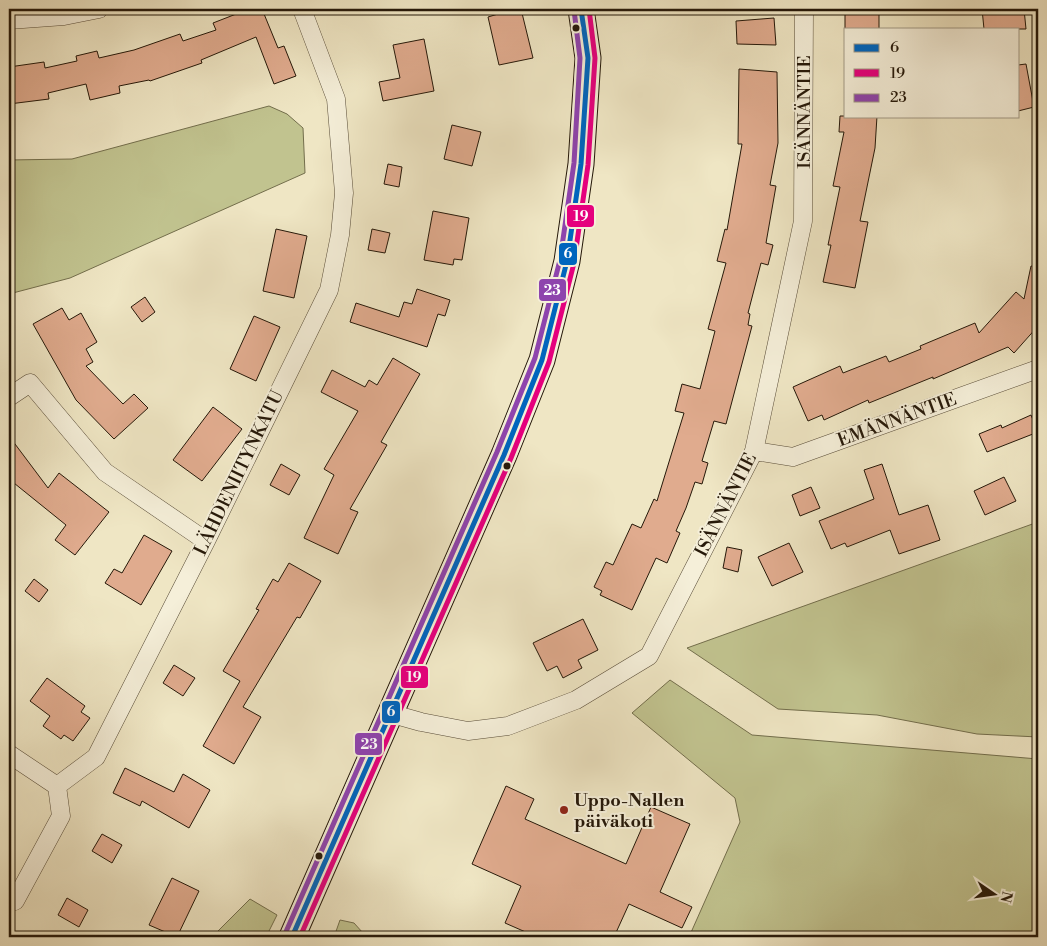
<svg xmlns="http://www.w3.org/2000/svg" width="1047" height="946" font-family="'Libre Bodoni',serif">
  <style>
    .green { fill: #c1c38f; stroke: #736e4c }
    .building { fill: #e0ab8e; stroke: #251809 }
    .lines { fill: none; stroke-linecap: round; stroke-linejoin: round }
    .minor-casing { stroke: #584c38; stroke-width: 19 }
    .secondary-casing { stroke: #251809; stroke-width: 27 }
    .minor { stroke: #f5efd9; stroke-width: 18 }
    .secondary { stroke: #f5efd9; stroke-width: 25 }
    .bus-1-casing { stroke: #f5efd9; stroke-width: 9 }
    .bus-2-casing { stroke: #f5efd9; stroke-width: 9 }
    .bus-3-casing { stroke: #f5efd9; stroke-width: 9 }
    .bus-1 { stroke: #0065bd; stroke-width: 5 }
    .bus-2 { stroke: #e5007d; stroke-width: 5 }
    .bus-3 { stroke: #8e44ad; stroke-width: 5 }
    .bus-dot { fill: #251809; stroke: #f5efd9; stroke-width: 2 }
    .poi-dot { fill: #8f2418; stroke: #f5efd9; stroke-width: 2 }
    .labels { text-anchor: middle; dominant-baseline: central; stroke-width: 4; stroke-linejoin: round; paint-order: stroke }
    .street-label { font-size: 18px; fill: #251809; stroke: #f5efd9 }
    .poi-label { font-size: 18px; font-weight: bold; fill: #251809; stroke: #f5efd9; text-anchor: start }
    .line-badge { stroke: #f5efd9; stroke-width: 2 }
    .badge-label { font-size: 14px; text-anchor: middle; font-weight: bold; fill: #fff }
  </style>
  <rect width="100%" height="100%" fill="#efe6c4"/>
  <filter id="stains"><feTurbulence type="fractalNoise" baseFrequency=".004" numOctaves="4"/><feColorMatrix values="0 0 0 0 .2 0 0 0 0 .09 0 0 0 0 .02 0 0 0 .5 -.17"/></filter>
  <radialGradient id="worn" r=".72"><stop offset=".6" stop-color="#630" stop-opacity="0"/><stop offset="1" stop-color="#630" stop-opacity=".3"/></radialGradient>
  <path class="green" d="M 269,106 L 287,114 L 303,128 L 305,173 L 70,278 L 9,294 L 9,160 L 72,159 Z
    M 1038,522 L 1038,737 L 977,734 L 877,715 L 778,709 L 687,648 Z
    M 670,680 L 752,735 L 1038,759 L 1038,937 L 689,937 L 740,822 L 735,798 L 632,713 Z
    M 250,899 L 277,915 L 266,937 L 212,937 Z
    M 340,920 L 354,923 L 363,933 L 375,937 L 334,937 Z"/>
  <path class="building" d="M 249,9 L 262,9 L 278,48 L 284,46 L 296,76 L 274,84 L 256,37 L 201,60 L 202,63 L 150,81 L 149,80 L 119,86 L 120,93 L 90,100 L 86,84 L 48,93 L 49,99 L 9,104 L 9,67 L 44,62 L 45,68 L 77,61 L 76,56 L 97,51 L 99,58 L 134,50 L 180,34 L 183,41 L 216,30 L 213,23 Z
    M 497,9 L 521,9 L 533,58 L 499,65 L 488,17 L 498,14 Z
    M 845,9 L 879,9 L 879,29 L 845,29 Z
    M 982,9 L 1024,9 L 1026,29 L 984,29 Z
    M 774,18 L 776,45 L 737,44 L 736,21 Z
    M 424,39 L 434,91 L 383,101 L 379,82 L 400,78 L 393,45 Z
    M 1026,64 L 1034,107 L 1018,111 L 1018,65 Z
    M 739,69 L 777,72 L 778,143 L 770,185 L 776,186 L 766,243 L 773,245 L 768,265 L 761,263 L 748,313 L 750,314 L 748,325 L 752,326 L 726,424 L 714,421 L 702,461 L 708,463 L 702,484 L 695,482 L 686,508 L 676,531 L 680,533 L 667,563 L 656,558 L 632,610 L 600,595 L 602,591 L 594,587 L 606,562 L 613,565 L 632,524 L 641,528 L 654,499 L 657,501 L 684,413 L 675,411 L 682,384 L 700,389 L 715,331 L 708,329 L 726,263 L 717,261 L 725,229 L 727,230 L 742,144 L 738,144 Z
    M 840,116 L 877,116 L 875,148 L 860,221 L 868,222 L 855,288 L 823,282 L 831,245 L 828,245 L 840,187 L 833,186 L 844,132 L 839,132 Z
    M 452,125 L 481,132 L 472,166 L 444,159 Z
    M 388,164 L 402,167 L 399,187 L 384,184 Z
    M 433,211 L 469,218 L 462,260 L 454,259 L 453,265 L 424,260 Z
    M 276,229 L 307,236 L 294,298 L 263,291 Z
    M 372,229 L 390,233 L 385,253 L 368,250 Z
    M 1031,266 L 1038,267 L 1038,326 L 1014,353 L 1008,347 L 933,379 L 933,377 L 869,403 L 868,400 L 824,420 L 822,415 L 808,421 L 793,387 L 840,366 L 843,373 L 886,356 L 889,362 L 921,349 L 920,346 L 975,323 L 979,333 L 1016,292 L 1024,299 Z
    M 417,289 L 450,300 L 445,316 L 438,314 L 427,347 L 350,322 L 356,303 L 399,317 L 404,302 L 412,304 Z
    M 145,297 L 155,312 L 142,322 L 131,307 Z
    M 62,308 L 69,320 L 81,313 L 97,342 L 86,349 L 93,362 L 86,366 L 123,404 L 134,394 L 148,408 L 114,439 L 76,400 L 33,324 Z
    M 254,316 L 280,327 L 256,381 L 230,369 Z
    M 393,358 L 420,374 L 381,442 L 387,445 L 350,509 L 358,512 L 338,554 L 304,538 L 334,475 L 324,469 L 358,411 L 321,392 L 332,370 L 365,387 L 369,380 L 377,385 Z
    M 213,407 L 242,429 L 202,481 L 173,460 Z
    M 1031,415 L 1038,432 L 987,452 L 979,434 L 1001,425 L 1002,428 Z
    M 9,436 L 48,488 L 59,473 L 109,512 L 75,555 L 55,540 L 66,525 L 9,479 Z
    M 281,464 L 300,475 L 289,495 L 270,485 Z
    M 882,464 L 899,515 L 928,505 L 940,540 L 899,554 L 890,530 L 847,547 L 845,543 L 831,549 L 819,521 L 874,499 L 864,470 Z
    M 1004,477 L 1016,501 L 985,515 L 974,491 Z
    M 811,487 L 820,508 L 800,516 L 792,495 Z
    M 144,535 L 172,551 L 141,605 L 105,583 L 114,569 L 122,573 Z
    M 789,543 L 803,572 L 772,586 L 758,557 Z
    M 727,547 L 742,550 L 738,572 L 723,568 Z
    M 289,563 L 321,581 L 300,618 L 297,617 L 243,707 L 261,717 L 234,764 L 203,746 L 240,681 L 223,671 L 259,610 L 256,609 L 273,579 L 278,582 Z
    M 34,579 L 48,590 L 39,602 L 25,591 Z
    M 583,619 L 598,650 L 578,660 L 582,668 L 563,678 L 557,666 L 547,671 L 533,643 Z
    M 174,665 L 195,678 L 183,696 L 163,683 Z
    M 47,678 L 85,706 L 81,712 L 90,718 L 73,741 L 64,735 L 61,739 L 43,726 L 50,716 L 30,701 Z
    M 125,768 L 174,792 L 183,774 L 210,790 L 189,828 L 142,801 L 140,806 L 113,793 Z
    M 506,786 L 534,799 L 525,819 L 626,864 L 651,807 L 690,824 L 660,892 L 692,907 L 682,928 L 629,904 L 614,937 L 537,937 L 505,923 L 521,886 L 472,864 Z
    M 102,834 L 122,845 L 112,863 L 92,851 Z
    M 172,878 L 199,891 L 177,937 L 149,925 Z
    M 67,898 L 88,910 L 79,927 L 58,915 Z"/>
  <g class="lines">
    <g class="minor-casing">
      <path id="minor" d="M 9,20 L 64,16 L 99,9
        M 9,397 L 30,383 L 105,472 L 206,541
        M 754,451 L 793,457 L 1038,369
        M 389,713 L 421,722 L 468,731 L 508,726 L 576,700 L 649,656 L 754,451 L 803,221 L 804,9
        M 9,754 L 57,786
        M 15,901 L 61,816 L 57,786 L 96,757 L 206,541 L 329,290 L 340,235 L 344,193 L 336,99 L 302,9"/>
    </g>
    <g class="secondary-casing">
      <path id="secondary" d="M 292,937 L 504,455 L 542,360 L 567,261 L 581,164 L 588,58 L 581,9"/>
    </g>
    <use href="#minor" class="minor"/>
    <use href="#secondary" class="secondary"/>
    <g class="bus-1-casing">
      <path id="bus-1" d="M 292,937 L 504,455 L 542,360 L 567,261 L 581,164 L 588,58 L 581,9"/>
    </g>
    <g class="bus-2-casing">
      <path id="bus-2" d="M 300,937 L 511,458 L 549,362 L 574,263 L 588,165 L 595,58 L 589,9"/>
    </g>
    <g class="bus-3-casing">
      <path id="bus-3" d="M 285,934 L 497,452 L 535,358 L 560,260 L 574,163 L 580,58 L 574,10"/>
    </g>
    <use href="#bus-1" class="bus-1"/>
    <use href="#bus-2" class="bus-2"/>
    <use href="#bus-3" class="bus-3"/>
  </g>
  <g class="bus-dot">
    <circle cx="576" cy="28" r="4.5"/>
    <circle cx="507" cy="466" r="4.5"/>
    <circle cx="319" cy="856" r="4.5"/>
  </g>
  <circle class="poi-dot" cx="564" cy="810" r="5"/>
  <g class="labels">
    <g class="street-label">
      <text transform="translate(804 112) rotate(-90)">ISÄNNÄNTIE</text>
      <text transform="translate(897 420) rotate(-20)">EMÄNNÄNTIE</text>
      <text transform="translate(239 473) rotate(-64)">LÄHDENIITYNKATU</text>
      <text transform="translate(726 505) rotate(-63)">ISÄNNÄNTIE</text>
    </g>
    <g class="poi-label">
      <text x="574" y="800">Uppo-Nallen<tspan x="574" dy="21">päiväkoti</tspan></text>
    </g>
  </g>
  <g class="line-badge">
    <rect x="566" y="204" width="29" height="24" rx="5" fill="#e5007d"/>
    <rect x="558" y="242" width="20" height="24" rx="5" fill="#0065bd"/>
    <rect x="538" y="278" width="29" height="24" rx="5" fill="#8e44ad"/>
    <rect x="400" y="665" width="29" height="24" rx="5" fill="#e5007d"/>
    <rect x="381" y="700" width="20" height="24" rx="5" fill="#0065bd"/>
    <rect x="354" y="732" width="29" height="24" rx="5" fill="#8e44ad"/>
  </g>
  <g class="badge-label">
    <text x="581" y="221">19</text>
    <text x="568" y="258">6</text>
    <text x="552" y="295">23</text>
    <text x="414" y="682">19</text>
    <text x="391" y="716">6</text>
    <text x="369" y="749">23</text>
  </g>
  <rect width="1047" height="946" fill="none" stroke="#efe6c4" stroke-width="30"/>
  <rect x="10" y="10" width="1027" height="926" fill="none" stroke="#251809" stroke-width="2.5"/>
  <rect x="15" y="15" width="1017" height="916" fill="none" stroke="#251809"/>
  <rect x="844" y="28" width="175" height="90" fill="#f5efd9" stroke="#a29986"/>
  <rect x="854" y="44" width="25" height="8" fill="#0065bd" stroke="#a29986"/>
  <text x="890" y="52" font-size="15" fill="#251809">6</text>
  <rect x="854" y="69" width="25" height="8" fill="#e5007d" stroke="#a29986"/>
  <text x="890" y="78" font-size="15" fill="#251809">19</text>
  <rect x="854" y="94" width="25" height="8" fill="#8e44ad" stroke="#a29986"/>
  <text x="890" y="102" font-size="15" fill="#251809">23</text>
  <g transform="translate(994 894) rotate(103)" stroke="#f5efd9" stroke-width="4" paint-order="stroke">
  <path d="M0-4L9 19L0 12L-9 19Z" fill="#251809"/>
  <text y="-8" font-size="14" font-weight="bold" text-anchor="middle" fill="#251809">N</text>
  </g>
  <rect width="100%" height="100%" filter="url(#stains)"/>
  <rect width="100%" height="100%" fill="url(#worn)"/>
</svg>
